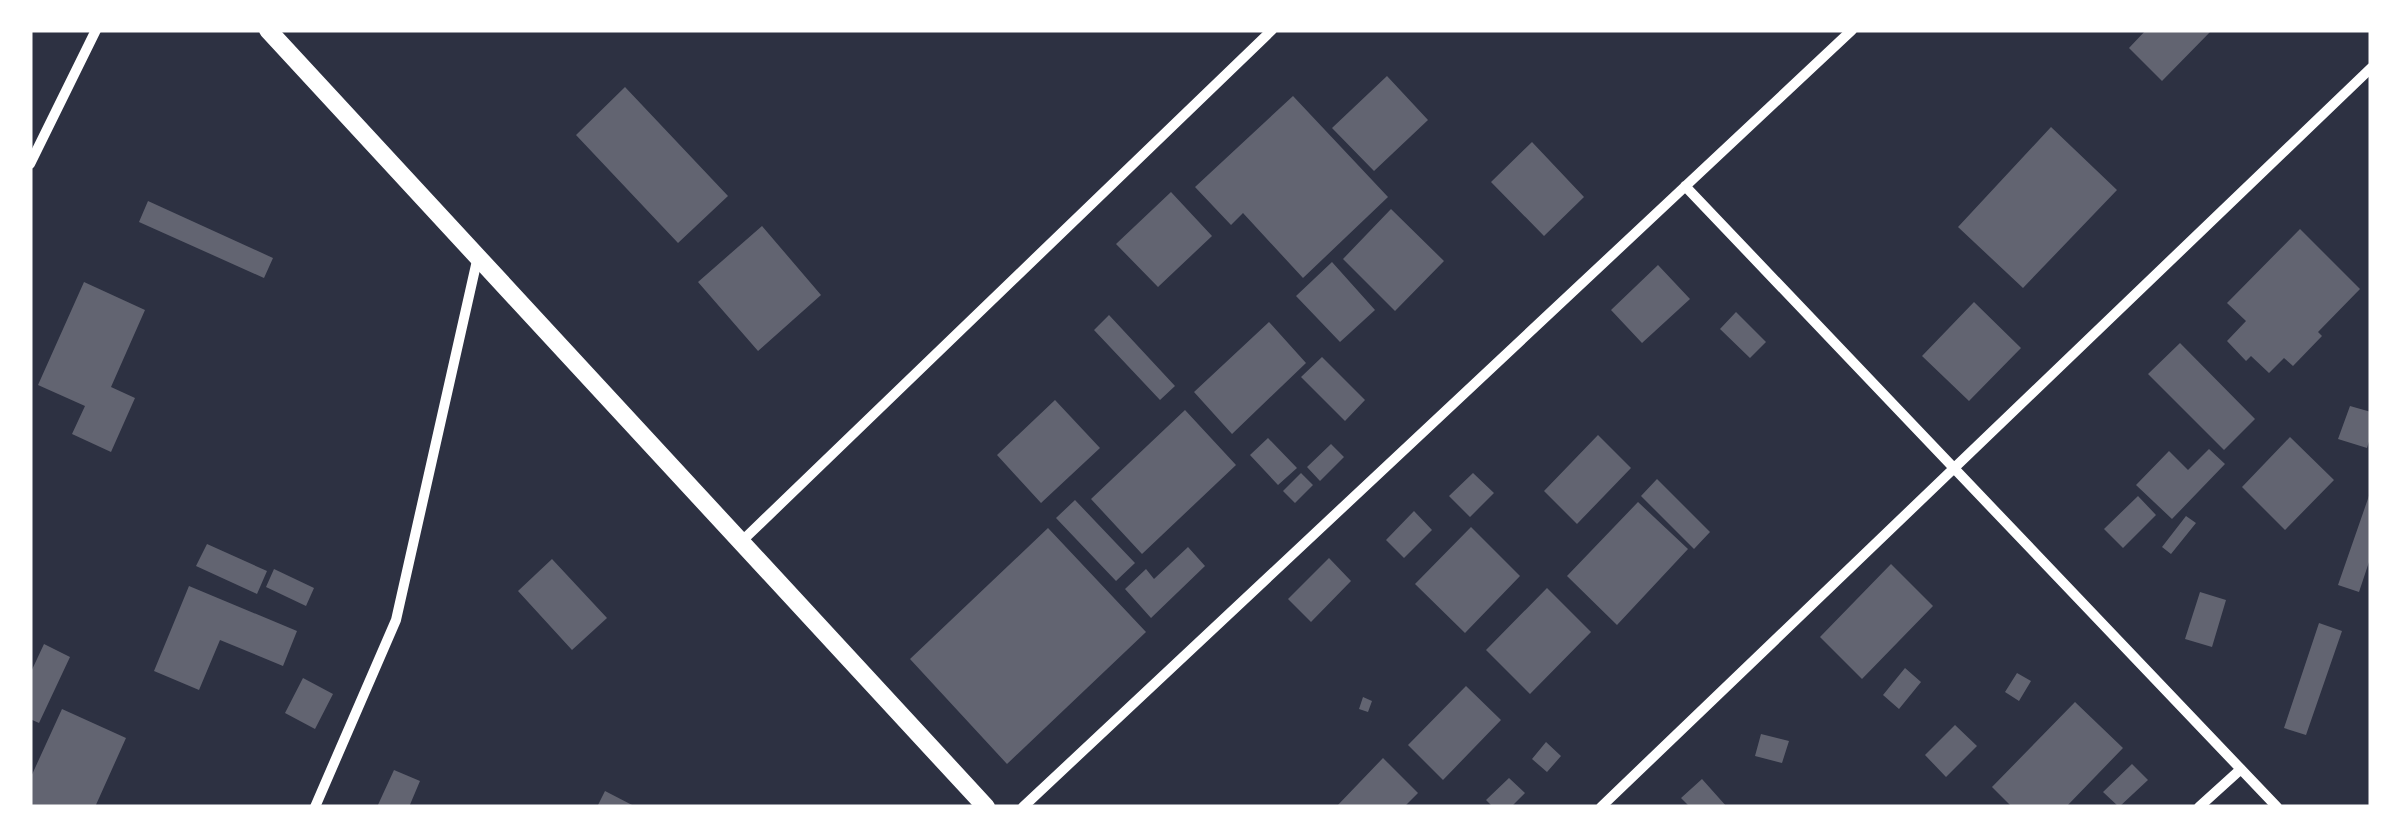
<svg xmlns="http://www.w3.org/2000/svg" width="2401" height="837" font-family="'Sofia Sans Condensed',sans-serif">
  <style>
    .building { fill: #626471 }
    .lines { fill: none; stroke-linecap: round; stroke-linejoin: round }
    .minor { stroke: #fff; stroke-width: 10 }
    .tertiary { stroke: #fff; stroke-width: 18 }
  </style>
  <rect width="100%" height="100%" fill="#2d3142"/>
  <path class="building" d="M 2146,30 L 2212,30 L 2162,81 L 2129,48 Z
    M 1387,76 L 1428,120 L 1374,171 L 1332,128 Z
    M 625,87 L 728,196 L 678,243 L 576,135 Z
    M 1293,96 L 1388,197 L 1303,278 L 1243,213 L 1231,225 L 1195,187 Z
    M 2051,127 L 2117,190 L 2023,288 L 1958,227 Z
    M 1532,142 L 1584,197 L 1544,236 L 1491,182 Z
    M 1171,192 L 1212,236 L 1158,287 L 1116,244 Z
    M 148,201 L 273,258 L 264,278 L 139,222 Z
    M 1391,209 L 1444,261 L 1395,311 L 1343,259 Z
    M 762,226 L 821,295 L 758,351 L 698,282 Z
    M 2300,229 L 2360,289 L 2318,332 L 2322,336 L 2293,366 L 2284,358 L 2269,373 L 2251,356 L 2246,361 L 2227,341 L 2246,321 L 2227,303 Z
    M 1332,262 L 1375,310 L 1340,342 L 1296,296 Z
    M 1658,265 L 1690,299 L 1642,343 L 1611,310 Z
    M 84,282 L 145,310 L 111,387 L 135,398 L 111,452 L 72,434 L 85,406 L 38,385 Z
    M 1974,302 L 2021,348 L 1969,401 L 1922,356 Z
    M 1736,312 L 1766,342 L 1750,358 L 1720,329 Z
    M 1109,315 L 1175,386 L 1160,400 L 1094,330 Z
    M 1269,322 L 1306,363 L 1232,434 L 1194,392 Z
    M 2180,343 L 2255,419 L 2224,450 L 2148,374 Z
    M 1322,357 L 1365,400 L 1345,421 L 1301,377 Z
    M 1055,400 L 1100,448 L 1041,503 L 997,455 Z
    M 2350,406 L 2371,412 L 2371,435 L 2367,448 L 2338,439 Z
    M 1185,410 L 1236,465 L 1142,554 L 1091,499 Z
    M 1598,435 L 1631,468 L 1577,524 L 1544,491 Z
    M 2290,437 L 2334,480 L 2285,530 L 2242,487 Z
    M 1268,438 L 1297,468 L 1278,485 L 1250,455 Z
    M 1331,444 L 1344,457 L 1320,481 L 1307,467 Z
    M 2209,449 L 2225,464 L 2172,519 L 2136,485 L 2169,451 L 2188,470 Z
    M 1301,473 L 1313,485 L 1295,503 L 1283,491 Z
    M 1473,473 L 1494,493 L 1470,517 L 1449,496 Z
    M 1657,479 L 1710,532 L 1694,549 L 1641,496 Z
    M 2371,490 L 2371,556 L 2359,592 L 2338,585 Z
    M 2138,496 L 2156,515 L 2123,548 L 2104,529 Z
    M 1075,500 L 1135,563 L 1116,581 L 1056,518 Z
    M 1638,502 L 1688,549 L 1617,625 L 1567,576 Z
    M 1414,511 L 1432,530 L 1404,558 L 1386,540 Z
    M 2186,516 L 2196,523 L 2171,554 L 2162,547 Z
    M 1471,527 L 1520,576 L 1465,633 L 1415,584 Z
    M 1048,528 L 1146,632 L 1007,764 L 910,659 Z
    M 207,544 L 267,571 L 257,594 L 196,566 Z
    M 1188,547 L 1205,566 L 1151,618 L 1125,589 L 1146,569 L 1154,579 Z
    M 1329,558 L 1351,581 L 1311,622 L 1288,599 Z
    M 552,559 L 607,618 L 572,650 L 518,591 Z
    M 1891,564 L 1933,606 L 1862,679 L 1820,637 Z
    M 274,569 L 314,588 L 306,606 L 266,587 Z
    M 189,586 L 297,631 L 283,666 L 220,640 L 199,690 L 154,671 Z
    M 1547,588 L 1591,632 L 1530,694 L 1486,650 Z
    M 2200,592 L 2226,600 L 2212,647 L 2185,639 Z
    M 2319,623 L 2342,631 L 2306,735 L 2284,728 Z
    M 44,644 L 70,657 L 39,723 L 30,719 L 30,674 Z
    M 1905,668 L 1921,682 L 1899,709 L 1883,695 Z
    M 2017,673 L 2031,681 L 2019,701 L 2005,692 Z
    M 303,678 L 333,694 L 315,729 L 285,713 Z
    M 1466,686 L 1501,720 L 1443,780 L 1408,745 Z
    M 1363,697 L 1372,701 L 1368,712 L 1359,709 Z
    M 2075,702 L 2123,748 L 2066,807 L 2012,807 L 1992,787 Z
    M 62,709 L 126,738 L 95,807 L 30,807 L 30,779 Z
    M 1955,725 L 1977,746 L 1946,777 L 1925,755 Z
    M 1761,734 L 1789,741 L 1782,763 L 1755,756 Z
    M 1546,742 L 1561,756 L 1547,772 L 1532,759 Z
    M 1383,758 L 1418,793 L 1404,807 L 1336,807 Z
    M 2132,764 L 2148,780 L 2119,807 L 2103,792 Z
    M 394,770 L 420,781 L 409,807 L 377,807 Z
    M 1509,778 L 1525,793 L 1511,807 L 1493,807 L 1486,800 Z
    M 1702,779 L 1727,807 L 1690,807 L 1681,798 Z
    M 605,791 L 636,807 L 597,807 Z"/>
  <g class="lines">
    <path class="minor" d="M 30,164 L 96,30
      M 1685,186 L 2277,807
      M 742,541 L 1272,30
      M 315,807 L 396,620 L 478,256
      M 1023,807 L 1852,30
      M 1601,807 L 2371,68
      M 2199,807 L 2241,769"/>
    <path class="tertiary" d="M 268,30 L 986,807"/>
  </g>
  <rect width="2401" height="837" fill="none" stroke="#ffffff" stroke-width="65"/>
</svg>
